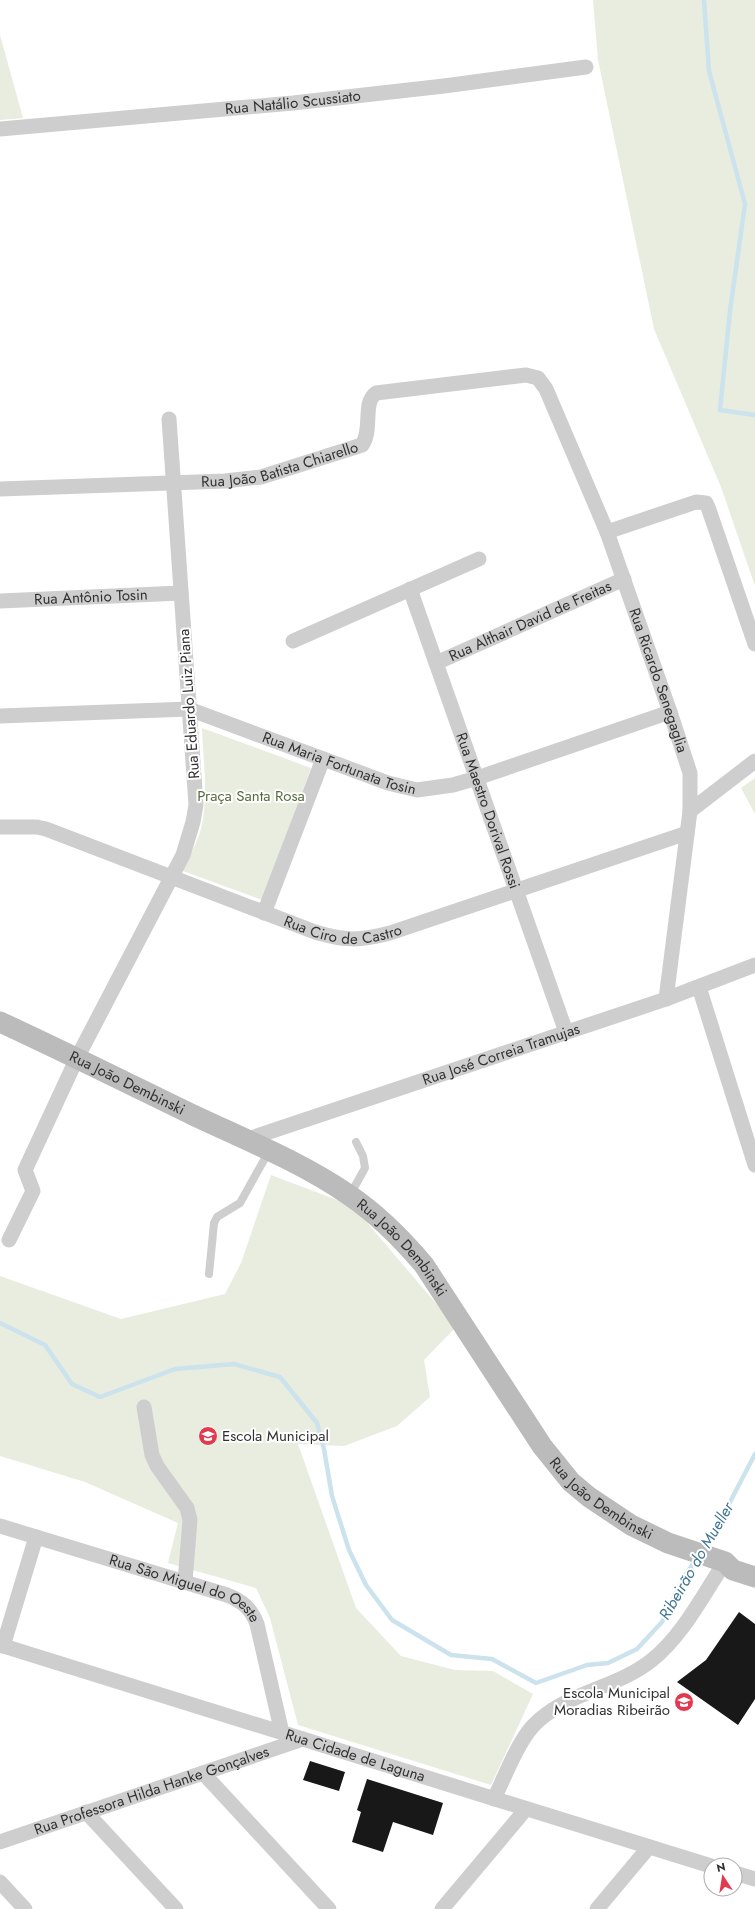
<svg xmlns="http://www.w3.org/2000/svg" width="755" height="1909" font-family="Jost,sans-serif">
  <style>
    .green { fill: #e8eddf }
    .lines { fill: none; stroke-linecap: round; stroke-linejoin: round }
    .stream { stroke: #cce2ec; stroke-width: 4.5 }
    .building { fill: #181818 }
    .service { stroke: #cecece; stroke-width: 8 }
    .minor { stroke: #cecece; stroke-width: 15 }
    .secondary { stroke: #bbb; stroke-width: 21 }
    .labels { text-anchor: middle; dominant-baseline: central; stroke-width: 4; stroke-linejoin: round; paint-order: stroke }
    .street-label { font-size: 15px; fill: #313131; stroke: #fff }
    .park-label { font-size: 15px; fill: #566c3e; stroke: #fff }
    .poi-label { font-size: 15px; fill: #313131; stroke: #fff; text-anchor: start }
    .water-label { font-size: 16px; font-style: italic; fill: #407792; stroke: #fff }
  </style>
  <rect width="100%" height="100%" fill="#fff"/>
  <path class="green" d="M 593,0 L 755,0 L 755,586 L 721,487 L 654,329 L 598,60 Z
    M 0,35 L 23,118 L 0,120 Z
    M 202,728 L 311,768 L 262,900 L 183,871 C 189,857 197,843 201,829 C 209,797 203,760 202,728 Z
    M 755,778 L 755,814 L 741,788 Z
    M 271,1175 L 353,1206 L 456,1327 L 424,1360 L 430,1397 L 397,1426 L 344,1446 L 298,1444 L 356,1608 L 401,1656 L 455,1670 L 493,1671 L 533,1694 L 491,1785 L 298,1725 L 270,1618 L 256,1588 L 168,1563 L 178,1523 L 85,1482 L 0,1456 L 0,1276 L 121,1319 L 225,1294 L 241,1263 Z"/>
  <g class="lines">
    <path class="stream" d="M 704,0 L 709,71 L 745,204 L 730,311 L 720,410 L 755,415
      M 0,1323 L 45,1345 L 72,1384 L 100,1397 L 175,1369 L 234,1364 L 280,1377 L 317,1423 L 324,1449 L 332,1496 L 349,1550 L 366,1585 L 392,1620 L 451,1655 L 492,1659 L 536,1683 L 587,1665 L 608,1663 L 637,1649 L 662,1622 L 684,1577 L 697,1558
      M 703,1548 L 717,1527 L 755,1454"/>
  </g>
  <path class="building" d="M 739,1612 L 755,1624 L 755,1699 L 738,1725 L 677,1682 L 706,1660 Z
    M 310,1761 L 345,1772 L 339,1791 L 303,1780 Z
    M 367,1779 L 443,1803 L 433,1835 L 393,1822 L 383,1852 L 352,1842 L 361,1812 L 357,1810 Z"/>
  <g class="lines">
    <path class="service" d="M 350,1195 L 365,1168 L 363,1156 L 356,1142
      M 209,1274 L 214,1223 L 217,1217 L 240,1203 L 269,1151"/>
    <g class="minor">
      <path id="s1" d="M 0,129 L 293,103 L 444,86 L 586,67"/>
      <path id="s2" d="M 0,489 L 225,481 L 261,477 L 362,445 C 373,430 362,403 376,393 L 526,375 L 538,378 L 546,389 L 607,532 L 670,712 L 690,773 L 690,811 L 666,999"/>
      <path d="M 607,532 L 696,502 L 706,503 L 708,507 L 755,644"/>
      <path id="s3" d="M 410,589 L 566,1032"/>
      <path id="s4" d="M 0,601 L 181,593"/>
      <path d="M 293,641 L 479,559"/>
      <path id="s5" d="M 436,663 L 624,579"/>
      <path id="s6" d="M 0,716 L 189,709 L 388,783 L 417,790 L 453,785 L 477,778 L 670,712"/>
      <path d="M 690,811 L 755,761"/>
      <path id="s7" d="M 0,827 L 37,827 L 46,829 L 315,932 C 345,941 360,941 390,933 L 687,833"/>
      <path d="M 264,913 L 323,759"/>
      <path d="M 699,987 L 755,1165"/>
      <path id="s8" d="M 245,1140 L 666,999 L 755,965"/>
      <path d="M 9,1240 L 33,1191 L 25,1170 L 77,1058 L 183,855 L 193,822 L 196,805 L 169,419"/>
      <path d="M 144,1407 L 152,1455 L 157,1466 L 187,1508 L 190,1520 L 185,1582"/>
      <path id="s9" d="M 0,1526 L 227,1595 C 242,1601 251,1608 257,1624 L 282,1733"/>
      <path id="s10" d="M 0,1645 L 711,1866"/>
      <path d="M 3,1646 L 36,1537"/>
      <path d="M 203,1773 L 329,1909"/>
      <path d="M 494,1799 C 504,1778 518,1742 533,1726 C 565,1692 616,1689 652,1660 C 683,1635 703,1595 725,1562"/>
      <path d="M 86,1812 L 176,1909"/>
      <path id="s11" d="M 0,1842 L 303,1739"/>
      <path d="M 735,1873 L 755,1879"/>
      <path d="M 0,1882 L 25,1909"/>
      <path d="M 442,1909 L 526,1809"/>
      <path d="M 597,1909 L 649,1847"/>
    </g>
    <path class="secondary" id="s12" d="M 0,1022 C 65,1052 129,1084 193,1115 C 246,1140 301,1162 349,1195 C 377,1214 402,1239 424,1265 L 542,1446 L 571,1482 L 589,1497 L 631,1525 L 668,1543 L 725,1562 L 733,1570 L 755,1577"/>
  </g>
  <defs>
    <g id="school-disc" transform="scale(1)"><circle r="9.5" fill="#e2394f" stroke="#fff"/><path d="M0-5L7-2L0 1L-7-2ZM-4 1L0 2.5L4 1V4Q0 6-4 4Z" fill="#fff"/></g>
  </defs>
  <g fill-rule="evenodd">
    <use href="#school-disc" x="208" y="1436"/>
    <use href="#school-disc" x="684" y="1702"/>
  </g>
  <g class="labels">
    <g class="street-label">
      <text stroke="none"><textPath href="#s1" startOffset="294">Rua Natálio Scussiato</textPath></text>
      <text stroke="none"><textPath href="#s2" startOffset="282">Rua João Batista Chiarello</textPath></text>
      <text stroke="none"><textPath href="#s4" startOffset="91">Rua Antônio Tosin</textPath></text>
      <text stroke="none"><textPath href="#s5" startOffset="103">Rua Althair David de Freitas</textPath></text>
      <text stroke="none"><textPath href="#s2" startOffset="912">Rua Ricardo Senegaglia</textPath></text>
      <text transform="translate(189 704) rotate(-94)">Rua Eduardo Luiz Piana</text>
      <text stroke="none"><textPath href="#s6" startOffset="349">Rua Maria Fortunata Tosin</textPath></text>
      <text stroke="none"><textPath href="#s3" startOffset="235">Rua Maestro Dorival Rossi</textPath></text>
      <text stroke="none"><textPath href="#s7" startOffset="362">Rua Ciro de Castro</textPath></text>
      <text stroke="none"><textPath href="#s8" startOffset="270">Rua José Correia Tramujas</textPath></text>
      <text stroke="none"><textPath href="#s12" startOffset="141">Rua João Dembinski</textPath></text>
      <text stroke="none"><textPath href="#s12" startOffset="465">Rua João Dembinski</textPath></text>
      <text stroke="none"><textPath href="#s12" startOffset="789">Rua João Dembinski</textPath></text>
      <text stroke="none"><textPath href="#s9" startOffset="196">Rua São Miguel do Oeste</textPath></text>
      <text stroke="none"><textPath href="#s10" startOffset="372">Rua Cidade de Laguna</textPath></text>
      <text stroke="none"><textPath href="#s11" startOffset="160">Rua Professora Hilda Hanke Gonçalves</textPath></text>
    </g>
    <g class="park-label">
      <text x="251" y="796">Praça Santa Rosa</text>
    </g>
    <g class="poi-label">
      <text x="222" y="1436">Escola Municipal</text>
      <text x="670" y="1693" text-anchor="end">Escola Municipal<tspan x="670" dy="17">Moradias Ribeirão</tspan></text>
    </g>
    <g class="water-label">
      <text transform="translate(696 1561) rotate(-60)">Ribeirão do Mueller</text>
    </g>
  </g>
  <g transform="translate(723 1877) rotate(348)"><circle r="19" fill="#ffffff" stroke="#adadad"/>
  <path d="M0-3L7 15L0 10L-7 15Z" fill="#e2394f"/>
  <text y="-6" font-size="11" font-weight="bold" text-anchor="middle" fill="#313131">N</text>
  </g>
</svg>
